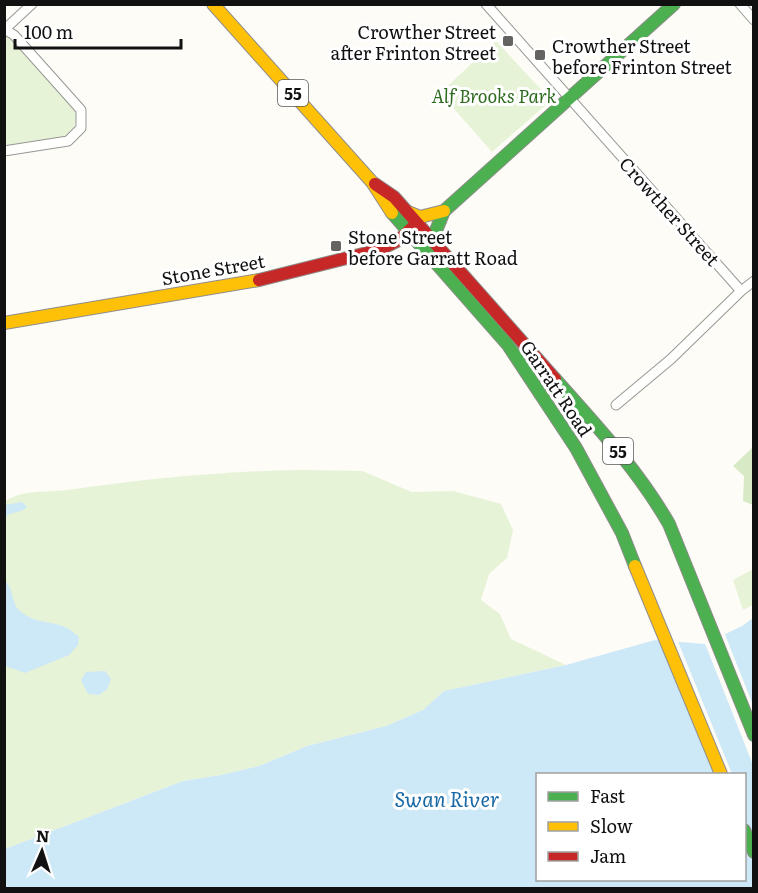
<svg xmlns="http://www.w3.org/2000/svg" width="758" height="893" font-family="Literata,serif">
  <style>
    .green { fill: #e7f3d7 }
    .forest { fill: #d8eac5 }
    .water { fill: #cde8f7; fill-rule: evenodd }
    .pier { fill: #fdfcf7 }
    .lines { fill: none; stroke-linecap: round; stroke-linejoin: round }
    .street-casing { stroke: #979795; stroke-width: 11 }
    .fast-casing { stroke: #8e8d8b; stroke-width: 14 }
    .slow-casing { stroke: #8e8d8b; stroke-width: 14 }
    .jam-casing { stroke: #8e8d8b; stroke-width: 14 }
    .street { stroke: #fffffe; stroke-width: 9 }
    .fast { stroke: #4caf50; stroke-width: 12 }
    .slow { stroke: #ffc107; stroke-width: 12 }
    .jam { stroke: #c62828; stroke-width: 12 }
    .poi-dot { fill: #646362; stroke: #fff; stroke-width: 2 }
    .labels { text-anchor: middle; dominant-baseline: central; stroke-width: 6; stroke-linejoin: round; paint-order: stroke }
    .shield { fill: #fff; stroke: #585858; stroke-width: 1.5 }
    .shield-label { font-size: 16px; font-weight: bold; fill: #111 }
    .poi-label { font-size: 18px; fill: #111; stroke: #fff; text-anchor: start }
    .park-label { font-size: 18px; font-style: italic; fill: #2f6b1f; stroke: #fff }
    .street-label { font-size: 18px; fill: #111; stroke: #fff }
    .water-label { font-size: 20px; font-style: italic; fill: #1768a6; stroke: #fff }
  </style>
  <rect width="100%" height="100%" fill="#fdfcf7"/>
  <path class="green" d="M 4,29 L 81,110 L 68,141 L 5,151 Z
    M 496,41 L 548,97 L 548,103 L 492,152 L 440,93 Z
    M 302,470 L 362,471 L 412,492 L 453,491 L 501,504 L 513,530 L 507,558 L 489,574 L 481,600 L 500,614 L 511,639 L 566,665 L 444,691 L 423,710 L 386,726 L 307,746 L 259,766 L 221,775 L 183,781 L 5,849 L 5,501 C 25,489 44,493 67,490 C 146,479 223,471 302,470 Z
    M 753,569 L 753,605 L 743,610 L 733,580 Z"/>
  <path class="forest" d="M 753,447 L 753,505 L 743,501 L 744,476 L 733,466 Z"/>
  <path class="water" d="M 22,502 L 27,507 C 20,514 12,511 5,517 L 5,505 Z
    M 4,579 C 14,590 12,602 18,609 C 34,625 52,620 67,628 C 71,630 75,634 79,637 L 78,645 L 69,655 L 25,673 L 5,666 Z
    M 753,618 L 753,888 L 5,888 L 5,849 L 183,781 L 221,775 L 259,766 L 307,746 L 386,726 L 423,710 L 444,691 L 566,665 L 655,640 L 705,644 L 742,626 ZM 538,774 L 744,774 L 744,880 L 538,880 Z
    M 105,671 L 111,679 L 107,689 L 99,695 L 88,694 L 81,680 L 86,672 Z"/>
  <path class="pier" d="M 724,632 L 753,705 L 753,765 L 704,641 Z
    M 661,638 L 677,639 L 732,774 L 716,774 Z"/>
  <g class="lines">
    <g class="street-casing">
      <path id="street" d="M 486,4 L 741,291 L 671,359 L 616,405
        M 740,4 L 754,20
        M 4,29 L 14,35 L 81,110 L 81,128 L 68,141 L 4,151
        M 5,29 L 32,4
        M 741,291 L 754,281"/>
    </g>
    <g class="fast-casing">
      <path id="fast" d="M 392,213 L 508,345 L 576,448 L 622,533 L 635,566
        M 436,244 L 435,233 L 444,211 L 674,4
        M 555,379 C 596,425 638,470 669,524 L 754,735
        M 744,830 L 754,852"/>
    </g>
    <g class="slow-casing">
      <path id="slow" d="M 213,4 L 372,182 L 392,213
        M 408,212 L 420,217 L 444,211
        M 4,323 L 259,280
        M 635,566 L 721,774"/>
    </g>
    <g class="jam-casing">
      <path id="jam" d="M 375,184 L 394,197 L 555,379
        M 259,280 L 379,250 L 399,240 L 414,226"/>
    </g>
    <use href="#street" class="street"/>
    <use href="#fast" class="fast"/>
    <use href="#slow" class="slow"/>
    <use href="#jam" class="jam"/>
  </g>
  <g class="poi-dot">
    <rect x="502" y="35" width="12" height="12" rx="3"/>
    <rect x="534" y="49" width="12" height="12" rx="3"/>
    <rect x="330" y="240" width="12" height="12" rx="3"/>
  </g>
  <g class="labels">
    <g class="shield">
      <rect x="278" y="80" width="30" height="26" rx="4.5"/>
      <rect x="603" y="438" width="30" height="26" rx="4.5"/>
    </g>
    <g class="shield-label">
      <text x="293" y="93">55</text>
      <text x="618" y="451">55</text>
    </g>
    <g class="poi-label">
      <text x="496" y="31" text-anchor="end">Crowther Street<tspan x="496" dy="21">after Frinton Street</tspan></text>
      <text x="552" y="45">Crowther Street<tspan x="552" dy="21">before Frinton Street</tspan></text>
      <text x="348" y="236">Stone Street<tspan x="348" dy="21">before Garratt Road</tspan></text>
    </g>
    <g class="park-label">
      <text x="494" y="95">Alf Brooks Park</text>
    </g>
    <g class="street-label">
      <text transform="translate(670 211) rotate(48)">Crowther Street</text>
      <text transform="translate(213 269) rotate(-10)">Stone Street</text>
      <text transform="translate(557 388) rotate(56)">Garratt Road</text>
    </g>
    <g class="water-label">
      <text x="447" y="798">Swan River</text>
    </g>
  </g>
  <rect width="758" height="893" fill="none" stroke="#111111" stroke-width="12"/>
  <rect x="536" y="773" width="210" height="108" fill="#ffffff" stroke="#a0a0a0" stroke-width="1.5"/>
  <rect x="548" y="792" width="30" height="9" fill="#4caf50" stroke="#a0a0a0" stroke-width="1.5"/>
  <text x="590" y="803" font-size="18" fill="#111111">Fast</text>
  <rect x="548" y="822" width="30" height="9" fill="#ffc107" stroke="#a0a0a0" stroke-width="1.5"/>
  <text x="590" y="833" font-size="18" fill="#111111">Slow</text>
  <rect x="548" y="852" width="30" height="9" fill="#c62828" stroke="#a0a0a0" stroke-width="1.5"/>
  <text x="590" y="863" font-size="18" fill="#111111">Jam</text>
  <g transform="translate(42 851) rotate(3)" stroke="#ffffff" stroke-width="4.5" paint-order="stroke">
  <path d="M0-4.5L10 22L0 15L-10 22Z" fill="#111111"/>
  <text y="-9" font-size="16" font-weight="bold" text-anchor="middle" fill="#111111">N</text>
  </g>
  <path d="M15 39v9h166v-9" fill="none" stroke="#111111" stroke-width="3"/>
  <text x="24" y="39" font-size="18" fill="#111111" stroke="#ffffff" stroke-width="4.5" paint-order="stroke">100 m</text>
</svg>
